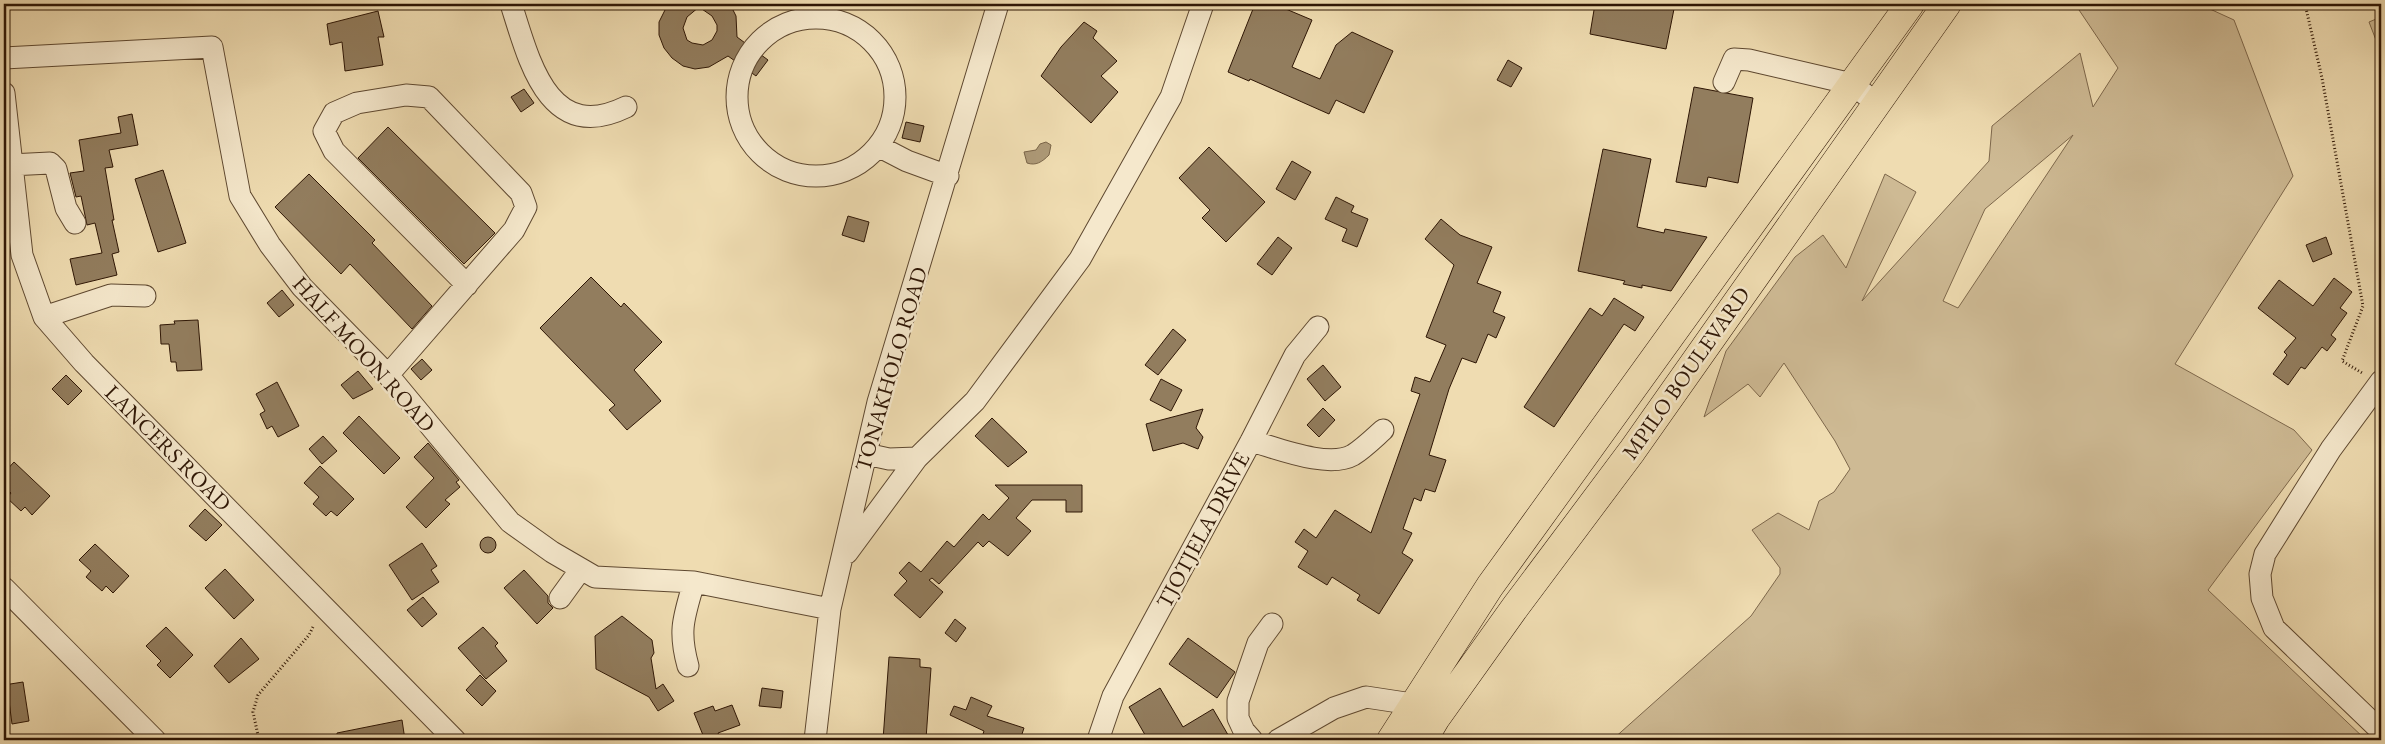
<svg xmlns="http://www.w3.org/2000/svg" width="2385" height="744" font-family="'EB Garamond',serif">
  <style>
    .green { fill: #ceba94; stroke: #7e684c; fill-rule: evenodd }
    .water { fill: #ad9977; stroke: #7a6549 }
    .building { fill: #927d5e; stroke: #2e1605; fill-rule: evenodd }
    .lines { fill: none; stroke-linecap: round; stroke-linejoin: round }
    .minor-casing { stroke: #5e4830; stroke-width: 23 }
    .highway-casing { stroke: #2e1605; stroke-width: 29 }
    .path { stroke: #2e1605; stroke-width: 3; stroke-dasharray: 1 2.5; stroke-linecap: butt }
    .minor { stroke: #f5e8cc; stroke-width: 21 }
    .highway { stroke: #efdcb1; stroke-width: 28 }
    .labels { text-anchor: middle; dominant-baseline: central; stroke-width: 5; stroke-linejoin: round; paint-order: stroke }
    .street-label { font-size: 22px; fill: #2e1605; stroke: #f5e8cc }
  </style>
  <rect width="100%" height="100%" fill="#efdcb1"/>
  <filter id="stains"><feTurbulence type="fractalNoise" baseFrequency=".004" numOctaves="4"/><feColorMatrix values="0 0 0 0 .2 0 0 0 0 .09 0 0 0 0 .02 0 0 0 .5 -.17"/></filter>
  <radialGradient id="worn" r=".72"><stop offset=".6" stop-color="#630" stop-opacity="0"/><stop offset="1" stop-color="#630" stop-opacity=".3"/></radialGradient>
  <path class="green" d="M 2075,4 L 2199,4 L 2234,20 L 2293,176 L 2175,364 L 2294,430 L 2312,450 L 2208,590 L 2366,740 L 1612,740 L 1751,616 L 1780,574 L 1780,568 L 1752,530 L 1778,513 L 1809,530 L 1819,501 L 1834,492 L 1850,469 L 1835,441 L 1784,363 L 1760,397 L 1748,384 L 1704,417 L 1726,351 L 1795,257 L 1823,235 L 1846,268 L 1885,174 L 1916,192 L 1862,301 L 1989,161 L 1992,126 L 2080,53 L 2093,107 L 2118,68 ZM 2073,135 L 1958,308 L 1943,301 L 1985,209 Z
    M 2381,17 L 2381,53 L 2369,22 Z"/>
  <path class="water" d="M 1046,142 L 1051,145 L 1049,155 C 1042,162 1036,166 1027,163 L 1024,152 L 1036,150 L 1040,144 Z"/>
  <path class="building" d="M 668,4 L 730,4 L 736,16 L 737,37 L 768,60 L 756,76 L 728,56 L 709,67 L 695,69 L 683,66 L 672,58 L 664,48 L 659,35 L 659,22 ZM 699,7 L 712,16 L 717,25 L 717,31 L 712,40 L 703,45 L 692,43 L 687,40 L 683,28 L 687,17 Z
    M 1255,4 L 1274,4 L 1312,20 L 1292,67 L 1320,79 L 1336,45 L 1352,32 L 1393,51 L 1364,113 L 1336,100 L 1329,114 L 1250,79 L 1249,81 L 1228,72 Z
    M 1595,4 L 1675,4 L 1666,49 L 1590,34 Z
    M 378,11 L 384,37 L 378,37 L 383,65 L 345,71 L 342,42 L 330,45 L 327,24 Z
    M 1084,22 L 1097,31 L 1093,38 L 1117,61 L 1101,76 L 1118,92 L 1091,123 L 1041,76 L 1061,47 Z
    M 1508,60 L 1522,68 L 1511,87 L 1497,80 Z
    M 1694,87 L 1753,98 L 1738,183 L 1708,177 L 1706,187 L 1676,182 Z
    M 524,89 L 534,103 L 521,112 L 511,97 Z
    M 132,114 L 138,145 L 109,150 L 113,167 L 105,168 L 114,220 L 112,220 L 119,252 L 112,254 L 117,275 L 76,285 L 70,259 L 102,253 L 95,223 L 87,225 L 81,196 L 76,197 L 70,173 L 84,171 L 79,140 L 121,133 L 118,117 Z
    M 906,122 L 924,126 L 920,142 L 902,138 Z
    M 388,127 L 495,233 L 464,264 L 358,158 Z
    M 1209,147 L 1265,202 L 1226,242 L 1202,218 L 1210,210 L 1179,178 Z
    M 1603,149 L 1651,159 L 1637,227 L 1664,233 L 1665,229 L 1707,237 L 1671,291 L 1642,285 L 1642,288 L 1623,284 L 1625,281 L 1578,271 Z
    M 1292,161 L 1311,172 L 1295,200 L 1276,189 Z
    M 163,170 L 186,243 L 158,252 L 135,179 Z
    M 309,174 L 375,240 L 372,243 L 432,306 L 412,329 L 350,264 L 341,274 L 275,207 Z
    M 1336,197 L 1354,206 L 1351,212 L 1368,219 L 1357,247 L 1342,241 L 1347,229 L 1325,219 Z
    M 848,216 L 869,222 L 864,242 L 842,235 Z
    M 1441,219 L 1460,235 L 1492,247 L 1477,283 L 1501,292 L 1493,312 L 1505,317 L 1496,338 L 1488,334 L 1476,363 L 1462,358 L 1449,389 L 1429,455 L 1446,460 L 1435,492 L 1425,489 L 1421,501 L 1414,498 L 1403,529 L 1412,533 L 1402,553 L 1413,560 L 1379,614 L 1357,600 L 1360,595 L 1332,577 L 1327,585 L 1298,567 L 1308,551 L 1295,542 L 1304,529 L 1316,538 L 1335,510 L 1371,533 L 1420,394 L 1411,391 L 1415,377 L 1430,382 L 1446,345 L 1426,337 L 1454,265 L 1425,239 Z
    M 1278,237 L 1292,248 L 1272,275 L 1257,264 Z
    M 2326,237 L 2332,254 L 2313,262 L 2306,245 Z
    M 591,277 L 621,307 L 624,303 L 662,342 L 634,370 L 661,401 L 627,430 L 609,410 L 615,405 L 540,328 Z
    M 2334,278 L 2352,292 L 2340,308 L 2347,313 L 2331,335 L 2336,339 L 2327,351 L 2322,347 L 2305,369 L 2301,367 L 2288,385 L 2273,374 L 2287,355 L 2284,352 L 2296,338 L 2258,308 L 2279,280 L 2313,306 Z
    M 282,290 L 294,305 L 279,317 L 267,303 Z
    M 1614,298 L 1644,317 L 1635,331 L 1624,324 L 1554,427 L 1524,407 L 1590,308 L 1602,316 Z
    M 198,320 L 202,370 L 177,371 L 176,362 L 171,362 L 169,344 L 161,344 L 160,325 L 175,324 L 174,321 Z
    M 1173,329 L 1186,340 L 1158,375 L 1145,365 Z
    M 422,359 L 432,370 L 421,380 L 411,369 Z
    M 1323,365 L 1341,387 L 1325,401 L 1307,379 Z
    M 358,371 L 373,389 L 353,399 L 341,385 Z
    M 66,375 L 82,391 L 68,405 L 52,389 Z
    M 1161,379 L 1182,390 L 1171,411 L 1150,400 Z
    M 277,382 L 299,426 L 278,437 L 272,426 L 267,429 L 260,414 L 265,411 L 256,394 Z
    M 1323,408 L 1335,420 L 1319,437 L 1307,425 Z
    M 1203,409 L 1196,428 L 1203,437 L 1198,449 L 1183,443 L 1153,451 L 1146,424 Z
    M 359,416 L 400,458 L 384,474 L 343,433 Z
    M 992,418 L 1027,452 L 1008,467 L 975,436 Z
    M 323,436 L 337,451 L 322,464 L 309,449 Z
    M 428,443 L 459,480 L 456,482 L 460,487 L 445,500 L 450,504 L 426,528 L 406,507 L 434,478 L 414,457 Z
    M 14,462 L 50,496 L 32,515 L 25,507 L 21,511 L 7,498 L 11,493 L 4,486 L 4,473 Z
    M 320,466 L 354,499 L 337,516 L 331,511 L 326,516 L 313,504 L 319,497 L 304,483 Z
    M 995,485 L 1082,485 L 1082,512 L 1066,512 L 1066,500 L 1032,500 L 1016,518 L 1031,531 L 1008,556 L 989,541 L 983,547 L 978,542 L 939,584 L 932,578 L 929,580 L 943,592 L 920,618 L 894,595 L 907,581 L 899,573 L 909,562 L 921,572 L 947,541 L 954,547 L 983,514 L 989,520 L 1009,498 Z
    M 205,509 L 222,525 L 206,541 L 189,526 Z
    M480 545a8 8 0 1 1 16 0a8 8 0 1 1-16 0Z
    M 422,543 L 437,566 L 431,570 L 439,582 L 412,600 L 389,565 Z
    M 95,544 L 129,576 L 113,593 L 106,586 L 102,591 L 86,577 L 91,571 L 79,560 Z
    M 225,569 L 254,600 L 234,619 L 205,588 Z
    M 524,570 L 548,596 L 548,603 L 553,608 L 537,624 L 504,588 Z
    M 423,597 L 437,614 L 422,627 L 407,610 Z
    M 622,616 L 652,640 L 654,653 L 651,658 L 656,689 L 663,684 L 674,701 L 658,711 L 649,697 L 596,669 L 595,636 Z
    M 955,619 L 966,628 L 956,642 L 945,633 Z
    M 166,627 L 193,655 L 170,678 L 157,665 L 161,661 L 146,646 Z
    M 483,627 L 498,643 L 495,646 L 507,661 L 486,679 L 458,648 Z
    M 241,638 L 259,659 L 229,683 L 214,666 Z
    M 1188,638 L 1235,672 L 1217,698 L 1169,664 Z
    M 889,657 L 920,659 L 920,667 L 931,668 L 926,739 L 883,740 Z
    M 480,675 L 496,691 L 482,706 L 466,690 Z
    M 23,682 L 29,721 L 12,724 L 9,701 L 4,702 L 4,685 Z
    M 762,688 L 783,691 L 781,708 L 759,706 Z
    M 1160,688 L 1183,727 L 1213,709 L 1231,740 L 1148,740 L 1129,707 Z
    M 971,697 L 992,706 L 987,716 L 1024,728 L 1020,740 L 981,740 L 984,731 L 950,715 L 954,706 L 966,710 Z
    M 732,705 L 740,725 L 718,733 L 721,740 L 705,740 L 694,713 L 713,706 L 715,711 Z
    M 402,720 L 405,740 L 337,740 L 337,733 Z"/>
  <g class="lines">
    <g class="minor-casing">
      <path id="minor" d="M 511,4 C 529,60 548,145 626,107
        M737 97a79 79 0 1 1 158 0a79 79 0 1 1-158 0Z
        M 4,58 L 212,47 L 240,196 L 270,245 L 302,287 L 388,375 L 510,522 L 552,552 L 595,577 L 694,582 L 830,609
        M 1724,82 L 1734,59 L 1749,60 L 1852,84 L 1876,103
        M 4,93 L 22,255 L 44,317 L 84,363 L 455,740
        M 878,146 L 907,161 L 948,176
        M 10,165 L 50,163 L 56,169 L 66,208 L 75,223
        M 44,317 L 111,295 L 145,296
        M 388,375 L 514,230 L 526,207 L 521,193 L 429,97 L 406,95 L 357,103 L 334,113 L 324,131 L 334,151 L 467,285
        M 2381,381 L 2331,449 L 2265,554 L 2260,574 L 2262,598 L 2274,628 L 2381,731
        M 1251,441 C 1277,448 1328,469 1353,455 C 1364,448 1374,438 1383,430
        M 866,454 L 889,459 L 917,458
        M 847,553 L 917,458 L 975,401 L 1080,259 L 1171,97 L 1203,4
        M 4,588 L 155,740
        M 560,598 L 581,569
        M 688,666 C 678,630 684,617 694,582
        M 815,740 L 830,609 L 878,402 L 998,4
        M 1098,740 L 1113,696 L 1251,441 L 1295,355 L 1318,327
        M 1252,740 L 1244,731 L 1238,718 L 1238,701 L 1258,643 L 1272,624
        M 1278,740 L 1334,708 L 1366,697 L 1412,704 L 1425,711"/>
    </g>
    <g class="highway-casing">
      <path id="highway" d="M 1391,740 L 1490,586 L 1910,4
        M 1423,740 L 1436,718 L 1516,606 L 1632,451 L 1947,4"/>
    </g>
    <path class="path" d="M 2305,4 L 2322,78 L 2363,306 L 2342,361 L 2364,374
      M 259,740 L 253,712 L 258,695 L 309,635 L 314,625"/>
    <use href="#minor" class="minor"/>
    <use href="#highway" class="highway"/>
  </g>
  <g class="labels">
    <g class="street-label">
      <text transform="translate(364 354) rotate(48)">HALF MOON ROAD</text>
      <text transform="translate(891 369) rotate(-74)">TONAKHOLO ROAD</text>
      <text transform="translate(1686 373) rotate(-55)">MPILO BOULEVARD</text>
      <text transform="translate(168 448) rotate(45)">LANCERS ROAD</text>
      <text transform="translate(1203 530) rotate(-62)">TJOTJELA DRIVE</text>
    </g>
  </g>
  <rect width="2385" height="744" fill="none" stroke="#efdcb1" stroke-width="20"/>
  <rect x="5" y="5" width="2375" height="734" fill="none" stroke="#2e1605" stroke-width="2.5"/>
  <rect x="10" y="10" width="2365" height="724" fill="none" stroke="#2e1605"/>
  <rect width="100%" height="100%" filter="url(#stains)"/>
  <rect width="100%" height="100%" fill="url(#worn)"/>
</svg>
